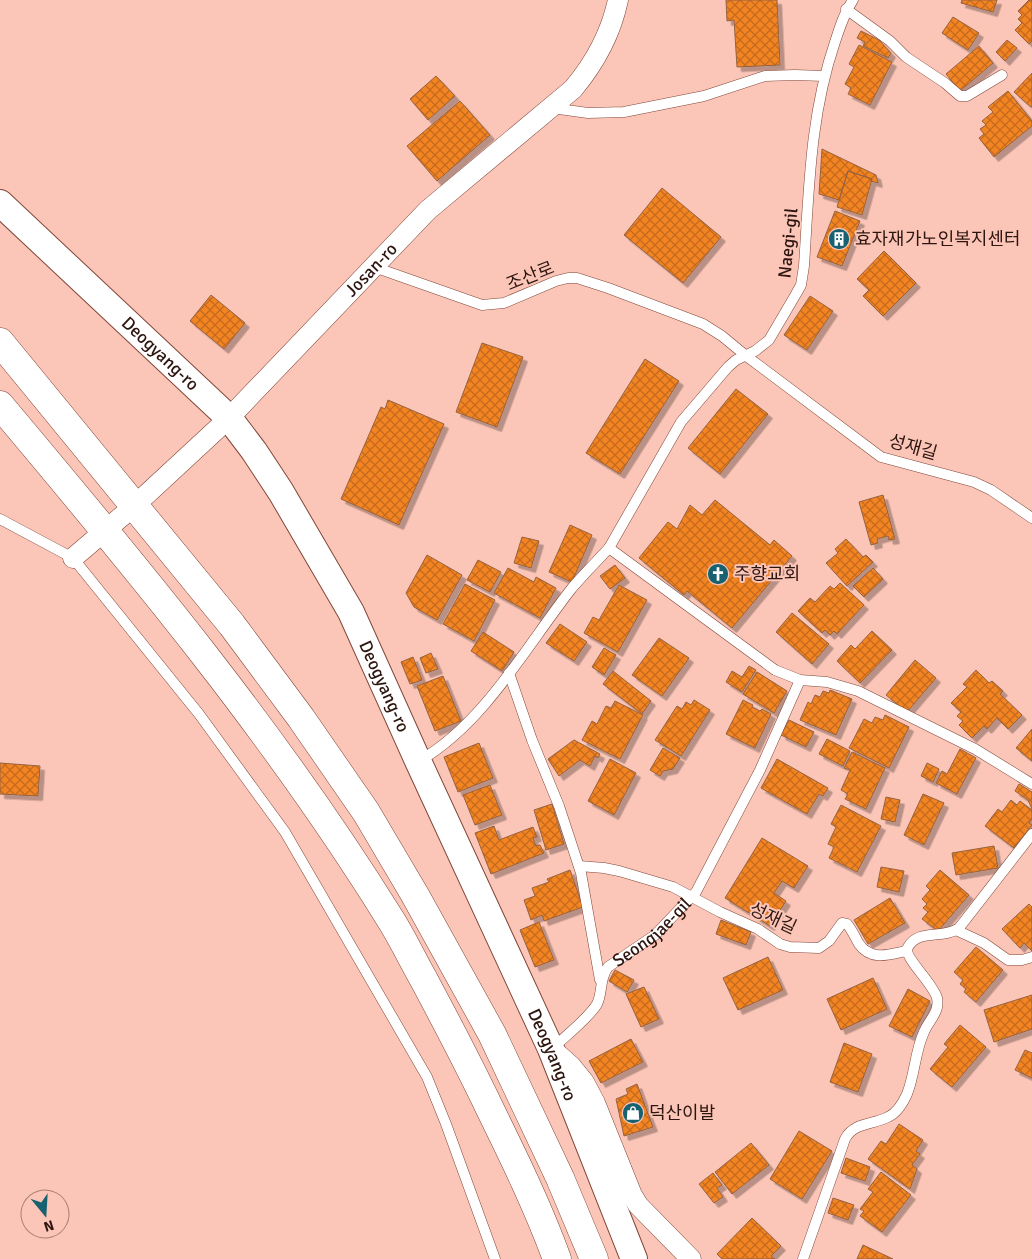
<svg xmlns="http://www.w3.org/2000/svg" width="1032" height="1259" font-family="Signika,'Noto Sans KR',sans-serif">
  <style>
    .building { fill: url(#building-cross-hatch); stroke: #956240; filter: url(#shadow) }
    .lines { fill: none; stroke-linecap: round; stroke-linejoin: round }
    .service-casing { stroke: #804739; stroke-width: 11 }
    .minor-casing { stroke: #804739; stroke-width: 21 }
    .tertiary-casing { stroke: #804739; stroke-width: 28 }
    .secondary-casing { stroke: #804739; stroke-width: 29 }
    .service { stroke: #fff; stroke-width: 10 }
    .minor { stroke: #fff; stroke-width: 20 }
    .tertiary { stroke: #fff; stroke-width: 26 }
    .secondary { stroke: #fff; stroke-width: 28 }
    .labels { text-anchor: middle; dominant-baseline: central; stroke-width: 4; stroke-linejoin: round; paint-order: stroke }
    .poi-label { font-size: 18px; fill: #2e1610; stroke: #fbc5b7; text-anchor: start }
    .street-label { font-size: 18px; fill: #2e1610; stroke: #fbc5b7 }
  </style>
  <defs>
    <pattern id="building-cross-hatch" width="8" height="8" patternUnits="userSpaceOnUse" patternTransform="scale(1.25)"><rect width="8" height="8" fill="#f38424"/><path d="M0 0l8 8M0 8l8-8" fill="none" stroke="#c56b1e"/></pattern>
    <filter id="shadow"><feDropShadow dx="4.5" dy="4.5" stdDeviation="0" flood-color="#0004"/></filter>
  </defs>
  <rect width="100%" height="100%" fill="#fbc5b7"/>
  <path class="building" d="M 726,0 L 777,0 L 780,65 L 737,67 L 734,20 L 727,21 Z
    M 962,0 L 997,0 L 993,12 L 961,3 Z
    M 1029,0 L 1032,0 L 1032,41 L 1029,44 L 1015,30 L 1022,23 L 1018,19 L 1022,15 L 1018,11 Z
    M 953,17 L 979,33 L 968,50 L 942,33 Z
    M 861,31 L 879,40 L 891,53 L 888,58 L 863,46 L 865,42 L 857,38 Z
    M 1007,40 L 1017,48 L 1005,61 L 996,52 Z
    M 859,45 L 892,62 L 870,105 L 848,94 L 851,88 L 845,84 L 854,67 L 849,64 Z
    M 979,46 L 993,63 L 960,91 L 946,74 Z
    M 1032,73 L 1032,106 L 1031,107 L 1014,92 Z
    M 436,76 L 455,96 L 428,120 L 410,99 Z
    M 1008,91 L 1032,121 L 1032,126 L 994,157 L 979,138 L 984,134 L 980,129 L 986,125 L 982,121 L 993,112 L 988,107 Z
    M 460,101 L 490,135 L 437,181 L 407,146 Z
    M 822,149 L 876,175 L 878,183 L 871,181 L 872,179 L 848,171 L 839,200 L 819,194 Z
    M 848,171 L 872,179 L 862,215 L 837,207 Z
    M 662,188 L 721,237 L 683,283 L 624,235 Z
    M 835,211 L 860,221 L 842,266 L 817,257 Z
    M 884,251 L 916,283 L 883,316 L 863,296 L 869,290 L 857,279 Z
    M 211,295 L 245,323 L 224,349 L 190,321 Z
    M 810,296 L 833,311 L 807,350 L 784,335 Z
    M 482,343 L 523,357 L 497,427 L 456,412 Z
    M 645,359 L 679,381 L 620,474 L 586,453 Z
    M 736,389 L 768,414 L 720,474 L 688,448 Z
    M 388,400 L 444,424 L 399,525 L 341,499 L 381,407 L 385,409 Z
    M 883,495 L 895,539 L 889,540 L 888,536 L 877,539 L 878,543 L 871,545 L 859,502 Z
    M 715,500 L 770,545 L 774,540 L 792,556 L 732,628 L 687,591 L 684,595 L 639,558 L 668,522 L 677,529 L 690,505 L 702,515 Z
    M 570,525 L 592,535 L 572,582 L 549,572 Z
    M 522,537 L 539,541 L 531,568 L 514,563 Z
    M 846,539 L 863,557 L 866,555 L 873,562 L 847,586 L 826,563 L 838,553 L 835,549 Z
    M 427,555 L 462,575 L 437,620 L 414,607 L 406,593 Z
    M 478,560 L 501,572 L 490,592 L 467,580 Z
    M 615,565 L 625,578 L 610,589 L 600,576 Z
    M 508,568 L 534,582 L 536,577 L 556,588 L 540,618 L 494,593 Z
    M 873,568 L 883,579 L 864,597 L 853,586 Z
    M 840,583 L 864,605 L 837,634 L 834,631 L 830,635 L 825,630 L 822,633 L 798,611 L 810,598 L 815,602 L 830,586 L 834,589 Z
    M 465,584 L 495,600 L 474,641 L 443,624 Z
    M 619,585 L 647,600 L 618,652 L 584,633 L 593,617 L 599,620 Z
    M 792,613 L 829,644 L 812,664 L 776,632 Z
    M 560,624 L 587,642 L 574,661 L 546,643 Z
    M 872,631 L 892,650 L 860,683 L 837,661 L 851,645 L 855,649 Z
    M 483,632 L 514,652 L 502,671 L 471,651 Z
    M 659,638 L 689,658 L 662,696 L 632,675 Z
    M 604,648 L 616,655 L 604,675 L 592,667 Z
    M 431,653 L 438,669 L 426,673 L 420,658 Z
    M 413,657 L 422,680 L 410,684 L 401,662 Z
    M 915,660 L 936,678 L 907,712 L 886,695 Z
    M 749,666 L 756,670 L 742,692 L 726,682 L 732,671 L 742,677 Z
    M 976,670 L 989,683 L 992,681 L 1003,691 L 1000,694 L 1022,715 L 1008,729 L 997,718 L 987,729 L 984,726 L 972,738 L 959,725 L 963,721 L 957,716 L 961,712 L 951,703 L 967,687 L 963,684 Z
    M 613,671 L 651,701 L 642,714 L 603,684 Z
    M 757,672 L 787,691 L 774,713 L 743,694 Z
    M 443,676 L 461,721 L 435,731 L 417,686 Z
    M 830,690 L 852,699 L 836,735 L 800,720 L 808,702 L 811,704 L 815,695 L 820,697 L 823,691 L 829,693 Z
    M 694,700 L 710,710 L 681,756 L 655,740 L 677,706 L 682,709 L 686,702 L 691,705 Z
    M 743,700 L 753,705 L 752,707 L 760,711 L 762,709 L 771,714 L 755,748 L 726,734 Z
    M 615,701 L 643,715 L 620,759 L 582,740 L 592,721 L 597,724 L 606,706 L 611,708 Z
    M 885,715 L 909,727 L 889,768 L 849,748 L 864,719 L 872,723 L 875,717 L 883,720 Z
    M 789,720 L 814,732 L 806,747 L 781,735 Z
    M 1032,729 L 1032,761 L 1016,748 Z
    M 827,739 L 850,751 L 843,766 L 819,754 Z
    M 574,740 L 600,754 L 598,758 L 595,756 L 590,766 L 580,760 L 559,776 L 548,759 Z
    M 479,743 L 493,778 L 458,792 L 444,757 Z
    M 663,748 L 680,758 L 673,769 L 663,771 L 660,776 L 650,770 Z
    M 960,749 L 976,758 L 957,794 L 936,783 L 942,771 L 947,774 Z
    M 852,752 L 885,768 L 866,809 L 845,799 L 848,794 L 841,790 L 850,770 L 844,768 Z
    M 610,759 L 636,773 L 614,815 L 588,801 Z
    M 777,759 L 828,788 L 823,796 L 819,794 L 807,814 L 761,788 Z
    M 0,763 L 40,766 L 38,796 L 0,794 Z
    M 927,763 L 939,769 L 933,782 L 921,776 Z
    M 1019,784 L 1032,792 L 1032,809 L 1028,800 L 1015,791 Z
    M 490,785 L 502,815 L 475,825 L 463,795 Z
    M 923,794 L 944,803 L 924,845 L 904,835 Z
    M 886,797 L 900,800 L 895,822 L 881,819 Z
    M 1011,800 L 1017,805 L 1020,801 L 1032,810 L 1032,819 L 1029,823 L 1032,825 L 1014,848 L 985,826 L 998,809 L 1002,812 Z
    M 552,804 L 564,844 L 546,850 L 534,810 Z
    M 841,805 L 881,826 L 857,872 L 829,858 L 834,847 L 828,844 L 836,827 L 831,824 Z
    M 494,826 L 499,840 L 533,827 L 537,837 L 533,838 L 536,846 L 540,845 L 544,853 L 491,874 L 475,833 Z
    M 762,838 L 808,866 L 794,888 L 782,881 L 774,893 L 786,901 L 770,926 L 725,898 Z
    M 994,846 L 998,868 L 956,875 L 952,853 Z
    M 881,867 L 904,871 L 899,892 L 877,887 Z
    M 570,870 L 583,907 L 544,921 L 542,915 L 531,920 L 524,900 L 535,896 L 532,888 L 549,882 L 547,879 Z
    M 940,870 L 969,895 L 938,931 L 922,919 L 928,912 L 923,908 L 927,904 L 922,899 L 930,890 L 926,886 Z
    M 890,898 L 905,923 L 868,944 L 854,920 Z
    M 1029,904 L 1032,907 L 1032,951 L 1024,943 L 1020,948 L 1002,929 Z
    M 721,920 L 751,932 L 746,945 L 716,934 Z
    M 539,922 L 554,960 L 535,967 L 520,930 Z
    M 976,947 L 1003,970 L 976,1002 L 964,992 L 966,989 L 960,984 L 963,980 L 954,972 Z
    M 768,957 L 783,990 L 738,1010 L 723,978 Z
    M 615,970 L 634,980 L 627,992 L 609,981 Z
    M 873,978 L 887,1009 L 841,1030 L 827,999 Z
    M 644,987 L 659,1019 L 641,1027 L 626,994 Z
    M 908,989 L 930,1001 L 912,1037 L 889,1026 Z
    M 1032,995 L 1032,1029 L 994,1042 L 984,1010 Z
    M 960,1025 L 986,1047 L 952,1087 L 930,1069 L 948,1047 L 944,1044 Z
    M 631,1039 L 643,1062 L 601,1083 L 589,1061 Z
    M 844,1043 L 872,1054 L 858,1092 L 830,1082 Z
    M 1025,1050 L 1032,1053 L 1032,1078 L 1015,1070 Z
    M 637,1084 L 653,1127 L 624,1136 L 616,1099 L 628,1094 L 626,1089 Z
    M 899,1124 L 923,1140 L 916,1151 L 920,1154 L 912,1165 L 917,1169 L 910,1189 L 868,1159 L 881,1141 L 886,1144 Z
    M 799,1131 L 832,1151 L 802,1199 L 770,1179 Z
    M 751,1143 L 769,1165 L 732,1194 L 715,1172 Z
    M 846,1158 L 870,1167 L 865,1181 L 841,1173 Z
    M 881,1172 L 911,1195 L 882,1232 L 860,1216 L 864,1211 L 860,1209 L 873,1192 L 868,1189 Z
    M 713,1173 L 722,1185 L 717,1188 L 723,1197 L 714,1203 L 699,1184 Z
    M 833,1198 L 854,1205 L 848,1220 L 828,1213 Z
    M 752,1218 L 781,1246 L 771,1256 L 775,1259 L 722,1259 L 717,1254 Z
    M 863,1245 L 893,1259 L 857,1259 Z"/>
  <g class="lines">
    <g class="service-casing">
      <g id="service">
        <path d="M 846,9 L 890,41 L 906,57 L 945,83 L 960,96 L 967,96 L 1002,75"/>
        <path d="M 552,108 L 588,113 L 624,112 L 704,96 L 765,76 L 795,75 L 824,76"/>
        <path d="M 374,267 L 482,305 L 504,303 L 556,281 L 568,278 L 577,278 L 608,288 L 703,324 L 722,336 L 745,355 L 881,457 L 974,482 L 991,490 L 1032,518"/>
        <path d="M 0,519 L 73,558 L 199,714 L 285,832 L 427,1077 L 446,1124 L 495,1259"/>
        <path d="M 609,548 L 681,422 L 728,367 L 736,360 L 755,351 L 769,340 L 796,294 L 801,285 L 804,266 C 809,189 810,115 835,42 C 840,27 844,13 853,0"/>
        <path d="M 509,673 L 532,740 L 559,806 L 581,873 L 600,980"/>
        <path d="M 419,761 C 484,724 527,645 572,588 C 584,574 597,561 609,548 L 775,670 L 800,680 L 827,682 L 858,691 L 975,749 L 1032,784"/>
        <path d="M 579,866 L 604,868 L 619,871 L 673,887 L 720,912 L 758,929 L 780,944 L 790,947 L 819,948 L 829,941 L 842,923 L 847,924 C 852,930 855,937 859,944 C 871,961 888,955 906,951"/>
        <path d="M 956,930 L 984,943 L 1008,960 L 1022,960 L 1032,957"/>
        <path id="s1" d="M 552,1049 C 564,1037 589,1018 597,1004 C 603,992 599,979 608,967 L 655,935 L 696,892 L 760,770 L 800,680"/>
        <path d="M 803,1259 L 845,1139 C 854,1122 873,1125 888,1117 C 897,1113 903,1103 907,1094 C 915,1074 915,1051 924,1032 C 929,1020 940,1012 937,998 C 934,984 902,956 908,947 C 919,928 943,940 959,928 L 1032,834"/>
      </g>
    </g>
    <g class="minor-casing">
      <g id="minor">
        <path id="s2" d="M 73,558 L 134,506 L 229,418 L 428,210 L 573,89 C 594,64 611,33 618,0"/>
        <path d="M 553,1050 L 571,1066 L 584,1082 L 595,1103 L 632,1195 L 638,1205 L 691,1259"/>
      </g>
    </g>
    <g class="tertiary-casing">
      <g id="tertiary">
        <path id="s3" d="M 0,203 L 229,418 L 254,451 L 281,492 L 351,612 L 418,761 L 551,1049 L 634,1259"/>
      </g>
    </g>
    <g class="secondary-casing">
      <path id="secondary" d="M 0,342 L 232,625 L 301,718 L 366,812 L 415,895 L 492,1034 L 560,1178 L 594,1259
        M 0,405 C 138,569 276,735 389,917 C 402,937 412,959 424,980 C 447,1023 469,1065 490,1109 C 514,1158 538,1207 557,1259"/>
    </g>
    <use href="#service" class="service"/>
    <use href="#minor" class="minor"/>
    <use href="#tertiary" class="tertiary"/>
    <use href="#secondary" class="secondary"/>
  </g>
  <defs>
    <g id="building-disc" transform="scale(1.125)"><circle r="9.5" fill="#186170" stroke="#fbc5b7"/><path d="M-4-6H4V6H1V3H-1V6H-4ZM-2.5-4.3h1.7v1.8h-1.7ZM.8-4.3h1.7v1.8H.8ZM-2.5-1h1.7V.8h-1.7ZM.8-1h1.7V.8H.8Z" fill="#fff"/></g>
    <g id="church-disc" transform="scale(1.125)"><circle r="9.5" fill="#186170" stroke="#fbc5b7"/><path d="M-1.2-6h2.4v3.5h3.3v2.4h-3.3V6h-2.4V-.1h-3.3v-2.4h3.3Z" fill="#fff"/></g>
    <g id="shop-disc" transform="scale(1.125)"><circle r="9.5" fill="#186170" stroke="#fbc5b7"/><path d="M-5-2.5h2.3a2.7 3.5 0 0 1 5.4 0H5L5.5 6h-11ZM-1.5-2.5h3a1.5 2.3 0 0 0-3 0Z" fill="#fff"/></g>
  </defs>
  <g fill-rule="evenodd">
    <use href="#building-disc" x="839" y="239"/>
    <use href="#church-disc" x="718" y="574"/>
    <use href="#shop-disc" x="633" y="1113"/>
  </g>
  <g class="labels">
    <g class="poi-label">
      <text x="855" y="239">효자재가노인복지센터</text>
      <text x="734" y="574">주향교회</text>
      <text x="649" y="1113">덕산이발</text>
    </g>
    <g class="street-label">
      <text transform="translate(788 243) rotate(-84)">Naegi-gil</text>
      <text stroke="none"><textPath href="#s2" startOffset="415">Josan-ro</textPath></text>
      <text transform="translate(530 276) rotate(-22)">조산로</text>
      <text stroke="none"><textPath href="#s3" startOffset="220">Deogyang-ro</textPath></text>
      <text transform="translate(913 447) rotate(16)">성재길</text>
      <text stroke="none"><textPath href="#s3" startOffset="625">Deogyang-ro</textPath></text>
      <text transform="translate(773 918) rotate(25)">성재길</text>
      <text stroke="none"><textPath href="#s1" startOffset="159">Seongjae-gil</textPath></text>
      <text stroke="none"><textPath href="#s3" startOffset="1030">Deogyang-ro</textPath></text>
    </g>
  </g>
  <g transform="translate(45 1214) rotate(162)"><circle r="24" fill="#fbc5b7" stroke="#a97f74"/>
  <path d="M0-4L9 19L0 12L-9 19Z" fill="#186170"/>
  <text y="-8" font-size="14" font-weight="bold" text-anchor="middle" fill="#2e1610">N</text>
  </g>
</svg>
